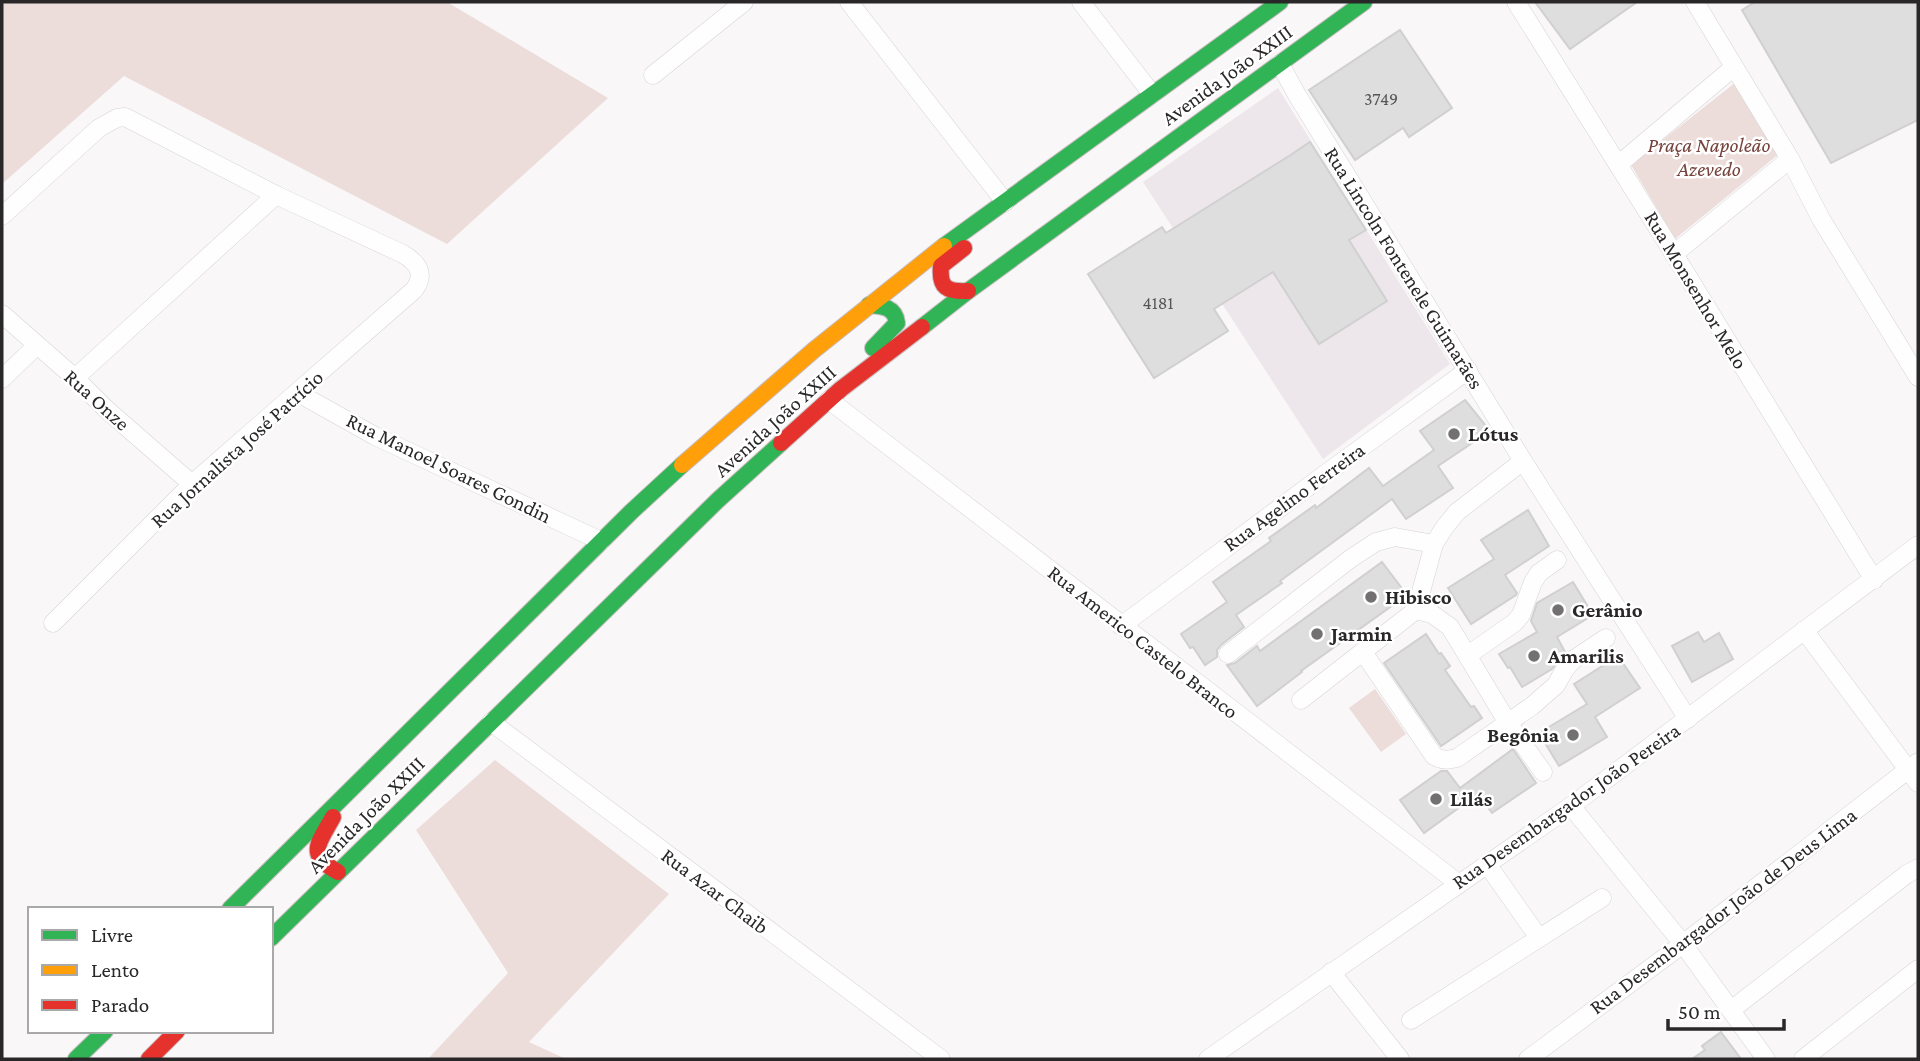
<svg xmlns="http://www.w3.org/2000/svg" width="1920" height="1061" font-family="'Crimson Pro',serif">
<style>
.built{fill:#ede6ea}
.green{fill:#ecdddb}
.building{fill:#dfdedf;stroke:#d1d0d1;stroke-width:2}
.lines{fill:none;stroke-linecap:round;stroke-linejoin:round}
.street-casing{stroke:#d6d4d5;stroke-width:19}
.fast-casing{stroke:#c7bcbe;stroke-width:18}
.slow-casing{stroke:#c7bcbe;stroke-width:18}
.jam-casing{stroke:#c7bcbe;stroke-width:18}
.street{stroke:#fefefe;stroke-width:18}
.fast{stroke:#30b455;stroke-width:16}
.slow{stroke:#ff9f0a;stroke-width:16}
.jam{stroke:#e5322d;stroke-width:16}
.poi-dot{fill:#727071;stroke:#fff;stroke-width:2.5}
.labels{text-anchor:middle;stroke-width:5;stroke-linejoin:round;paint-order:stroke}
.number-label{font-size:18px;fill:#565556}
.street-label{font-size:21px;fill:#292728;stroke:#fff}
.park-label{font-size:21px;font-style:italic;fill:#75413b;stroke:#fff}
.poi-label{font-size:21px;font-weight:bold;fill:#292728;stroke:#fff;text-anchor:start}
</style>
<rect width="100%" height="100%" fill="#f9f7f8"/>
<!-- built -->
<polygon class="built" points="1278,88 1450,364 1323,459 1143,182"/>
<!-- green -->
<g class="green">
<polygon points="2,2 447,2 608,98 447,244 124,76 2,184"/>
<polygon points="1736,82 1780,153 1675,239 1631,165"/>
<polygon points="1375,689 1406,734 1381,752 1349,708"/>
<polygon points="495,760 669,894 529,1042 566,1059 428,1059 508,973 416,830"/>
</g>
<!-- building -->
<g class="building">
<polygon points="1535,2 1637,2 1570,49"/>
<polygon points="1755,2 1918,2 1918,120 1831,163 1742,10"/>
<polygon points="1400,30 1452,108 1409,137 1403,128 1355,160 1309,90"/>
<polygon points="1310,142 1366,230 1349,240 1387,301 1319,344 1273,272 1214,309 1228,331 1154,378 1088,274 1162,227 1166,233 1289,156"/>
<polygon points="1465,400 1490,431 1438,466 1453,488 1406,519 1392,499 1280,581 1282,583 1236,615 1244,627 1221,645 1217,650 1217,657 1205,665 1193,647 1190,648 1181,634 1227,602 1213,582 1271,541 1269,538 1315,505 1316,508 1369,468 1383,486 1434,450 1420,431"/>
<polygon points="1528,510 1549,546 1505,575 1517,593 1516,595 1471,624 1448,588 1494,559 1481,540"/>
<polygon points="1382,562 1407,595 1301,671 1302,672 1257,706 1227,665 1235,663 1257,646 1260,651"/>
<polygon points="1573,582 1593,615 1557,637 1565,652 1552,669 1522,687 1510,667 1508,668 1499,654 1537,632 1531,621 1537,603"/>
<polygon points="1698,632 1704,642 1719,633 1733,659 1692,682 1672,646"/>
<polygon points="1426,634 1439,654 1441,653 1450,666 1445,670 1471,707 1474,706 1482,718 1441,746 1384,663"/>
<polygon points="1618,656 1640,688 1595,717 1607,737 1559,766 1539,733 1587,704 1574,684"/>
<polygon points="1513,749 1536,783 1492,813 1478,794 1424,833 1400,800 1441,771 1447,771 1460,788"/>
<polygon points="1721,1032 1741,1059 1692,1059 1705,1050 1702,1046"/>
</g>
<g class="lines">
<!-- street casing -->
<g class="street-casing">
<g id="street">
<polyline points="849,2 1005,202"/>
<polyline points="1081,2 1152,94"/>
<polyline points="1516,2 1674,254 1874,580"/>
<polyline points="1695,2 1790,159 1821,219 1918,377"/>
<polyline points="1280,64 1297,95 1523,461 1688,719"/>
<polyline points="653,75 744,2"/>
<polyline points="1618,165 1734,67"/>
<path d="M2,216L99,128L117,118L125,117L276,195L403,254C418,263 426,274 414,290L192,484L53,623"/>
<polyline points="1674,254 1790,159"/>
<polyline points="2,314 75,378 106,409 192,484"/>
<polyline points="75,378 276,195"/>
<polyline points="2,379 36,346"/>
<polyline points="298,393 375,436 601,541"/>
<polyline points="829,400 1458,883"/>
<polyline points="1416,610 1432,614 1450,627 1508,723 1543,772"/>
<polyline points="1121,626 1328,472 1468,370"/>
<polyline points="1804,630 1918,783"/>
<path d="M1363,652L1434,756C1443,761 1448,760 1457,758L1532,706L1556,685L1565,669L1573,660L1606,638"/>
<polyline points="1228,654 1350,559 1376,542 1395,537 1434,544"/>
<polyline points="1468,655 1514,623 1521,615 1533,582 1539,573 1557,560"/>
<polyline points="1301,700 1416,610 1434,544 1444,528 1457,512 1523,461"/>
<polyline points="491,722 941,1059"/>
<polyline points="1571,806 1683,944 1766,1059"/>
<polyline points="1487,864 1539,938"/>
<polyline points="1331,972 1400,1059"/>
<polyline points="1731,1010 1907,874 1918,868"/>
<polyline points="1411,1020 1602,898"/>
<polyline points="1208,1059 1571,806 1918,545"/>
<polyline points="1528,1059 1683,944 1918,762"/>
<polyline points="1803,1059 1918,969"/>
</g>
</g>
<!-- fast casing -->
<g class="fast-casing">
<g id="fast">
<polyline points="944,246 1280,2"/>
<path d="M869,305C883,306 895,307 897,323L873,348"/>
<polyline points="922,327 968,291 1364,2"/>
<polyline points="230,909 631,512 682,465"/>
<polyline points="271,938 718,500 781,443"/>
<polyline points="76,1059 105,1031"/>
</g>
</g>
<!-- slow casing -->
<g class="slow-casing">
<polyline id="slow" points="682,465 814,350 944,246"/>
</g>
<!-- jam casing -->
<g class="jam-casing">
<g id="jam">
<path d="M964,248L941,266C939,288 947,292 968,291"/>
<polyline points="781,443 841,389 922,327"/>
<path d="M333,817C319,843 305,854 338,872"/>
<polyline points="149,1059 177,1031"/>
</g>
</g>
<!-- street -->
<use href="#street" class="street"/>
<!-- fast -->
<use href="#fast" class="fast"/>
<!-- slow -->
<use href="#slow" class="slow"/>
<!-- jam -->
<use href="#jam" class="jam"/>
</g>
<!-- markers -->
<g class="poi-dot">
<circle cx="1454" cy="434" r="7"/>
<circle cx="1371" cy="597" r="7"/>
<circle cx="1558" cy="610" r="7"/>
<circle cx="1317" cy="634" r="7"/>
<circle cx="1534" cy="656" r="7"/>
<circle cx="1573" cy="735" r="7"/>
<circle cx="1436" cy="799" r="7"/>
</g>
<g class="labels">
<!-- number labels -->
<g class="number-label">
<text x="1381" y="105">3749</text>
<text x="1158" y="309">4181</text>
</g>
<!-- street labels -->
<g class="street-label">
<text transform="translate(1227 75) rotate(-36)" y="7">Avenida João XXIII</text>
<text transform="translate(1404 268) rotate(58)" y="7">Rua Lincoln Fontenele Guimarães</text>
<text transform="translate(1696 290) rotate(59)" y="7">Rua Monsenhor Melo</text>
<text transform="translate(97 400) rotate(42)" y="7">Rua Onze</text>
<text transform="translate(775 421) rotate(-42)" y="7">Avenida João XXIII</text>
<text transform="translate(237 449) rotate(-42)" y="7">Rua Jornalista José Patrício</text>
<text transform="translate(449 468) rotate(26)" y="7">Rua Manoel Soares Gondin</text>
<text transform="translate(1294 497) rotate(-36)" y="7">Rua Agelino Ferreira</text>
<text transform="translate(1143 642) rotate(38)" y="7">Rua Americo Castelo Branco</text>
<text transform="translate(1566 806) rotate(-35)" y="7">Rua Desembargador João Pereira</text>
<text transform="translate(366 815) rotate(-45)" y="7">Avenida João XXIII</text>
<text transform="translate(715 891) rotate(37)" y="7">Rua Azar Chaib</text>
<text transform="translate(1723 911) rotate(-37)" y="7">Rua Desembargador João de Deus Lima</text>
</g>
<!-- park labels -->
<g class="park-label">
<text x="1709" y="152">Praça Napoleão<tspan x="1709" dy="24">Azevedo</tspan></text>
</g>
<!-- poi labels -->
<g class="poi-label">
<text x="1468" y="441">Lótus</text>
<text x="1385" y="604">Hibisco</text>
<text x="1572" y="617">Gerânio</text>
<text x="1331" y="641">Jarmin</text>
<text x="1548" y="663">Amarilis</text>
<text x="1559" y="742" text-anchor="end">Begônia</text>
<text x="1450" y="806">Lilás</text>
</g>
</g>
<!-- border -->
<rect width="1920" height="1061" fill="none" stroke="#292728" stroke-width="7"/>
<!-- legend -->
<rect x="28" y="907" width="245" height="126" fill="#ffffff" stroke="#a9a9a9" stroke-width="2"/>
<rect x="42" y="930" width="35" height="10" fill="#30b455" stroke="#a9a9a9" stroke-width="2"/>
<text x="91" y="942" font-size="21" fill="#292728">Livre</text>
<rect x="42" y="965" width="35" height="10" fill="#ff9f0a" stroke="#a9a9a9" stroke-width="2"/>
<text x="91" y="977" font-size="21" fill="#292728">Lento</text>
<rect x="42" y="1000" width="35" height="10" fill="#e5322d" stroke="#a9a9a9" stroke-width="2"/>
<text x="91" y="1012" font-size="21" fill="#292728">Parado</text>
<!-- scale -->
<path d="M1668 1019v10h116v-10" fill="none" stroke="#292728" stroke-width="3.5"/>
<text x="1678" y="1019" font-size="21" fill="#292728" stroke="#ffffff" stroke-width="5" paint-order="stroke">50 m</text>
</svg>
